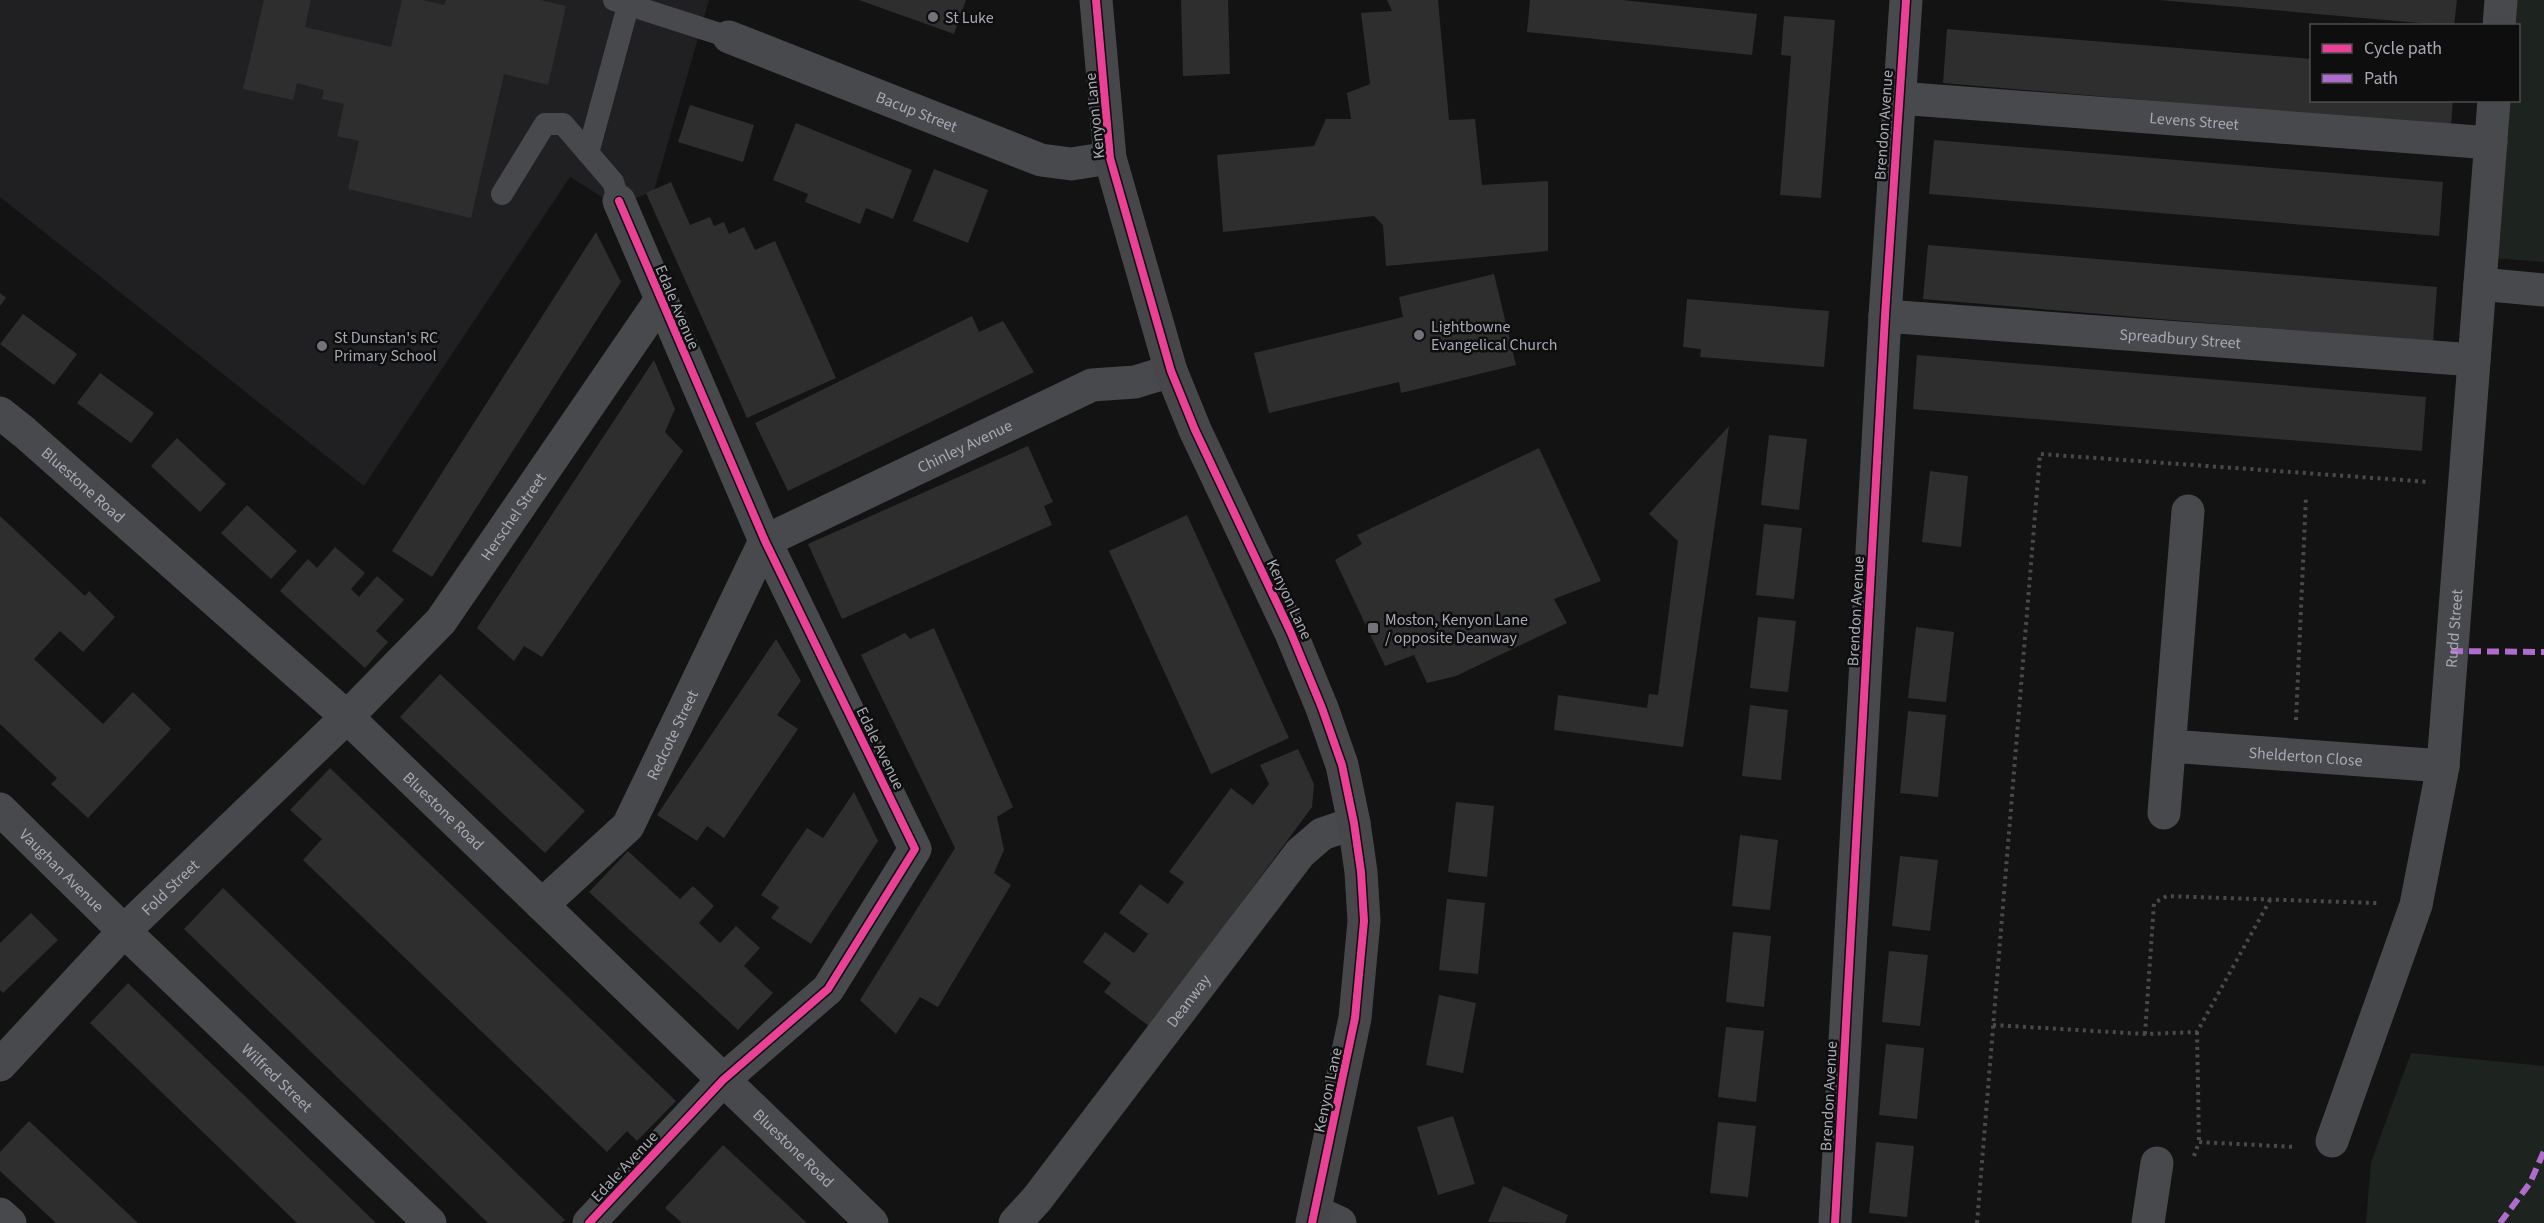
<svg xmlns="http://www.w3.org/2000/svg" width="2544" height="1223" font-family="'Source Sans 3',sans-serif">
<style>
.built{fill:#202022}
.green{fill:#1d231e}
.building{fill:#2e2e2f}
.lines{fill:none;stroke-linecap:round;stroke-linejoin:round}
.path{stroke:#494a4d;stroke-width:4;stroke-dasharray:3 4.5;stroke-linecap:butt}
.lane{stroke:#48494c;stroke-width:22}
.street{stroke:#48494c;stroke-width:33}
.secondary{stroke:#47474a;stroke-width:33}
.quiet{stroke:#b06ccc;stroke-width:6;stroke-dasharray:12 6;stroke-linecap:butt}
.cycleway-casing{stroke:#0e0e0f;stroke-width:11}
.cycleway{stroke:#ea4096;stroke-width:8}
.poi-dot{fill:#73747b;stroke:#0e0e0f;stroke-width:2}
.labels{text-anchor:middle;stroke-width:5;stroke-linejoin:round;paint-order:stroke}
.poi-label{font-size:16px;fill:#a6a9b3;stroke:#0e0e0f;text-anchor:start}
.street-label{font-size:16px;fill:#a6a9b3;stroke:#0e0e0f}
</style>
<rect width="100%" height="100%" fill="#131314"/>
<!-- built -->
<polygon class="built" points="0,0 709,0 654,191 616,206 570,177 364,486 0,197"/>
<!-- green -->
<g class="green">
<polygon points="2514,0 2544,0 2544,262 2491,258 2505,101 2518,100 2518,26 2512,25"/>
<polygon points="2411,1053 2544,1066 2544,1223 2366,1223 2371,1162"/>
</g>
<!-- building -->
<g class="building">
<polygon points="264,0 311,0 305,27 391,47 402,0 422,0 444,5 446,0 540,0 566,6 548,85 504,74 471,218 348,189 359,141 337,136 344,104 322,99 324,90 297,83 293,100 243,89"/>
<polygon points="859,0 966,0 954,34"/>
<polygon points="1181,0 1228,0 1230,74 1183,76"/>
<polygon points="1387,0 1438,0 1449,120 1475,119 1482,185 1548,181 1548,251 1386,266 1383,225 1374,216 1223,232 1217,155 1314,146 1326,119 1351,119 1347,93 1370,84 1361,13 1392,11"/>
<polygon points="1530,0 1622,0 1757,14 1752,55 1527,32"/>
<polygon points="2159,0 2457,0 2454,26"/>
<polygon points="1784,16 1835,20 1821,198 1780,195 1791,56 1781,55"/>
<polygon points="1947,29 2312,59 2312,100 2453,100 2451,126 1943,83"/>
<polygon points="690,105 754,125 743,162 678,142"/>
<polygon points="796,123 912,170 893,219 866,208 860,224 805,202 808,194 773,180"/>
<polygon points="1934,140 2443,182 2439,236 1929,194"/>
<polygon points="934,169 988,190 968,243 913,221"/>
<polygon points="671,182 690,225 710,217 714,226 724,222 729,234 744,227 755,250 775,241 836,378 747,418 646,193"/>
<polygon points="596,232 621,282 432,577 392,551"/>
<polygon points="1928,245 2437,287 2433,342 1923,299"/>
<polygon points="1494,274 1516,365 1401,393 1399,382 1269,413 1254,353 1403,317 1399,297"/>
<polygon points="0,293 6,298 0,306"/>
<polygon points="1687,299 1829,311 1824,367 1700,357 1701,349 1683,347"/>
<polygon points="23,314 77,354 54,385 0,344"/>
<polygon points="972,316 979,332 1003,321 1034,372 788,491 755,423"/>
<polygon points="1917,355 2426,397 2422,451 1913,409"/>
<polygon points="654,360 675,409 665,432 683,451 542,657 524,646 514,661 477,628"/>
<polygon points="100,373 154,413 131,443 77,403"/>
<polygon points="1729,426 1683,747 1554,730 1558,695 1647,708 1649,694 1658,695 1678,541 1649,514"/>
<polygon points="1769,435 1807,439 1799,510 1761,505"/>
<polygon points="177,438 226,484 200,512 151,466"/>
<polygon points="1028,446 1053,502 1044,506 1052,525 842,619 808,544"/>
<polygon points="1539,448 1601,581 1554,599 1567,623 1456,676 1427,683 1414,655 1385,666 1335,560 1362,544 1357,535"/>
<polygon points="1930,471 1968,476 1961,547 1922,542"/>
<polygon points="247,505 297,551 271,579 221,533"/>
<polygon points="1187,515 1289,738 1211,774 1109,551"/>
<polygon points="0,516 85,596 89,591 115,617 83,652 60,631 34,659 103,724 133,692 171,729 88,818 51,784 57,778 0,724"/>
<polygon points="1764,524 1802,528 1794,599 1756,595"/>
<polygon points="335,547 365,573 351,589 359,597 377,576 404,600 376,631 388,642 365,668 280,591 308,559 317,568"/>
<polygon points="1758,617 1796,621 1788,692 1750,688"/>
<polygon points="1916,627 1954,632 1946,702 1908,698"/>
<polygon points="934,628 1013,807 997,817 1004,850 994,873 1011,885 938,1007 920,997 896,1034 860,1000 955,848 861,655 905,633 910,639"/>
<polygon points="776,639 801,681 777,715 798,729 724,838 707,826 697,841 657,815"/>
<polygon points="440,674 585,811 545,853 400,717"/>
<polygon points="1750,705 1788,710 1781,780 1742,776"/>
<polygon points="1908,711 1946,715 1938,797 1900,793"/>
<polygon points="1298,749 1314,784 1312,807 1150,1027 1104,992 1111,983 1083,962 1105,932 1134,953 1148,934 1119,913 1140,884 1168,904 1184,882 1169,872 1231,788 1253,805 1269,784 1260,765"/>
<polygon points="330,768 676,1101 637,1141 627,1131 607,1152 303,860 322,839 290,810"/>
<polygon points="854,792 878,841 811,944 771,918 779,907 761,895 807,828 823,838"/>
<polygon points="1456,802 1494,806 1487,877 1448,872"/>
<polygon points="1740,835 1778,840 1770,910 1732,906"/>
<polygon points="628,851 680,899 693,886 714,906 699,923 720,943 736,926 760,948 744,966 773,993 738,1030 589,892"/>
<polygon points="1900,856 1938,860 1930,931 1892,926"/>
<polygon points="223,888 565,1220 561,1223 488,1223 184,929"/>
<polygon points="1447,899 1485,903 1478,974 1439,970"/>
<polygon points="31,913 58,940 3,993 0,990 0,943"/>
<polygon points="1733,932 1771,936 1764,1007 1726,1002"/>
<polygon points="1889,951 1928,955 1920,1026 1882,1022"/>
<polygon points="128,983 376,1223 297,1223 90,1023"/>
<polygon points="1439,995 1476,1003 1463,1073 1426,1065"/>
<polygon points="1726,1027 1764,1031 1756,1102 1718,1097"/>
<polygon points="1886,1044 1924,1048 1917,1119 1879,1115"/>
<polygon points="1453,1116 1475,1184 1438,1195 1417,1127"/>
<polygon points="29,1121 138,1223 56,1223 0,1171 0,1152"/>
<polygon points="1718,1122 1756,1126 1748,1197 1710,1193"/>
<polygon points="1876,1142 1914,1146 1907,1217 1869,1213"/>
<polygon points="723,1145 807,1223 682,1223 665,1208"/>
<polygon points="1503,1186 1568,1215 1565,1223 1488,1222"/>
</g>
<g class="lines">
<!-- path -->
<g class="path">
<polyline points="2296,720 2306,496"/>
<polyline points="1993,1025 2145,1034 2197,1032 2270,900"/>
<polyline points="2197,1032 2199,1142"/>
<polyline points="2145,1034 2154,903 2167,896 2377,903"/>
<polyline points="2194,1156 2199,1142 2296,1147"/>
<polyline points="1977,1223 2040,454 2430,482"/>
</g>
<!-- lane -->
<g class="lane">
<polyline points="614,0 729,37"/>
<polyline points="588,153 628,6"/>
<polyline points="502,194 545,124 563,124 613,182 619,201"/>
</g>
<!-- street -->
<g class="street">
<polyline points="2499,26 2501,0"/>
<path id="s1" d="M729,37L1041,160L1071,164L1110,158"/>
<path id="s2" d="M1898,98L2491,143"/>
<polyline points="2480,284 2544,290"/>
<path id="s3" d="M1885,316L2474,360"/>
<path id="s4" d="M0,413L24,432L347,717L872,1223"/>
<path id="s5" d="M2170,746L2443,766"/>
<path id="s6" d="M0,809L124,931L430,1223"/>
<polyline points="2164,813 2188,511"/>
<path id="s7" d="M542,905L628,826L765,541L1092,385L1135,382L1171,371"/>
<path id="s8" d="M0,1065L124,931L347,717L441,621L660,301"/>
<path id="s9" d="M2332,1141L2416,905L2443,766L2494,100"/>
<polyline points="1316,1212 1340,1223"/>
<polyline points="0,1214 10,1223"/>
<polyline points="589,1223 723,1080 828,989 915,849 765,541 619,201"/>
<path id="s10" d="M1015,1223L1037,1199L1300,853L1322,834L1354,823"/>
<polyline points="1835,1223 1885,316 1906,0"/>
<polyline points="2148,1223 2157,1163"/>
</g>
<!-- secondary -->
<polyline class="secondary" points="1096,0 1110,158 1171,371 1195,430 1291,633 1322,708 1342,765 1354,823 1361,872 1364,921 1355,1018 1312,1223"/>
<!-- quiet -->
<g class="quiet">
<polyline points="2451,651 2544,652"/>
<polyline points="2500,1223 2530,1183 2544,1151"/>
</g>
<!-- cycleway casing -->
<g class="cycleway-casing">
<g id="cycleway">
<polyline points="1096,0 1110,158 1171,371 1195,430 1291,633 1322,708 1342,765 1354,823 1361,872 1364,921 1355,1018 1312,1223"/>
<polyline points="589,1223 723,1080 828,989 915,849 765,541 619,201"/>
<polyline points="1835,1223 1885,316 1906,0"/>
</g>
</g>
<!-- cycleway -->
<use href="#cycleway" class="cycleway"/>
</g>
<!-- markers -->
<g class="poi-dot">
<circle cx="933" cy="17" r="6"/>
<circle cx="1419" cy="335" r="6"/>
<circle cx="322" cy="346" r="6"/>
<rect x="1367" y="622" width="12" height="12" rx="3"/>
</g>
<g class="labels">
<!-- poi labels -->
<g class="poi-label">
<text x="945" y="23">St Luke</text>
<text x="1431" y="332">Lightbowne<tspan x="1431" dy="18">Evangelical Church</tspan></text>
<text x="334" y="343">St Dunstan's RC<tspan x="334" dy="18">Primary School</tspan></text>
<text x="1385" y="625">Moston, Kenyon Lane<tspan x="1385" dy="18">/ opposite Deanway</tspan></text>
</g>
<!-- street labels -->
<g class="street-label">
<text dy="6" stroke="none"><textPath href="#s1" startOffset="202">Bacup Street</textPath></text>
<text transform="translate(1094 116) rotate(-96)" y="6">Kenyon Lane</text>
<text dy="6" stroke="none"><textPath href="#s2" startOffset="297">Levens Street</textPath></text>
<text transform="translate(1883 125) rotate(-86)" y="6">Brendon Avenue</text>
<text transform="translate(678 307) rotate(67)" y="6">Edale Avenue</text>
<text dy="6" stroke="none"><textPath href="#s3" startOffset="296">Spreadbury Street</textPath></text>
<text dy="6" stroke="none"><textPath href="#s7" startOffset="654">Chinley Avenue</textPath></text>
<text dy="6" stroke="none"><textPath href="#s4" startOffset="110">Bluestone Road</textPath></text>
<text dy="6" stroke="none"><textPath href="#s8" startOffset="753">Herschel Street</textPath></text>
<text transform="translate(1290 599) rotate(65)" y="6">Kenyon Lane</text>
<text transform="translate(1855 611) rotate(-87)" y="6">Brendon Avenue</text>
<text dy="6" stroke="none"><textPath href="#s9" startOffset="530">Rudd Street</textPath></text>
<text dy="6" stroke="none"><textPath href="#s7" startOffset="218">Redcote Street</textPath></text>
<text transform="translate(881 748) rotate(64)" y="6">Edale Avenue</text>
<text dy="6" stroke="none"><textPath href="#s5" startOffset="136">Shelderton Close</textPath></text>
<text dy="6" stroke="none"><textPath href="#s4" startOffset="596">Bluestone Road</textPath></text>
<text dy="6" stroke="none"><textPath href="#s6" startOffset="87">Vaughan Avenue</textPath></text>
<text dy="6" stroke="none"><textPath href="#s8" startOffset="246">Fold Street</textPath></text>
<text dy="6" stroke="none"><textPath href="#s10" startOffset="282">Deanway</textPath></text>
<text dy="6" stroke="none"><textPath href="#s6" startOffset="386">Wilfred Street</textPath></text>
<text transform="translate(1327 1090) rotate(-78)" y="6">Kenyon Lane</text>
<text transform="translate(1828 1096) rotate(-87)" y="6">Brendon Avenue</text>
<text dy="6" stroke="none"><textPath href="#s4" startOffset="1082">Bluestone Road</textPath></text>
<text transform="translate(624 1166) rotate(-47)" y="6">Edale Avenue</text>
</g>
</g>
<!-- legend -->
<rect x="2310" y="24" width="210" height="78" fill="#0e0e0f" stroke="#4b4c51" stroke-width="1.5"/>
<rect x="2322" y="44" width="30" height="9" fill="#ea4096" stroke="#4b4c51" stroke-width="1.5"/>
<text x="2364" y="54" font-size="18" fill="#a6a9b3">Cycle path</text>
<rect x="2322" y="74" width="30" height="9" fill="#b06ccc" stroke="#4b4c51" stroke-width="1.5"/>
<text x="2364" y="84" font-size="18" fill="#a6a9b3">Path</text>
</svg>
